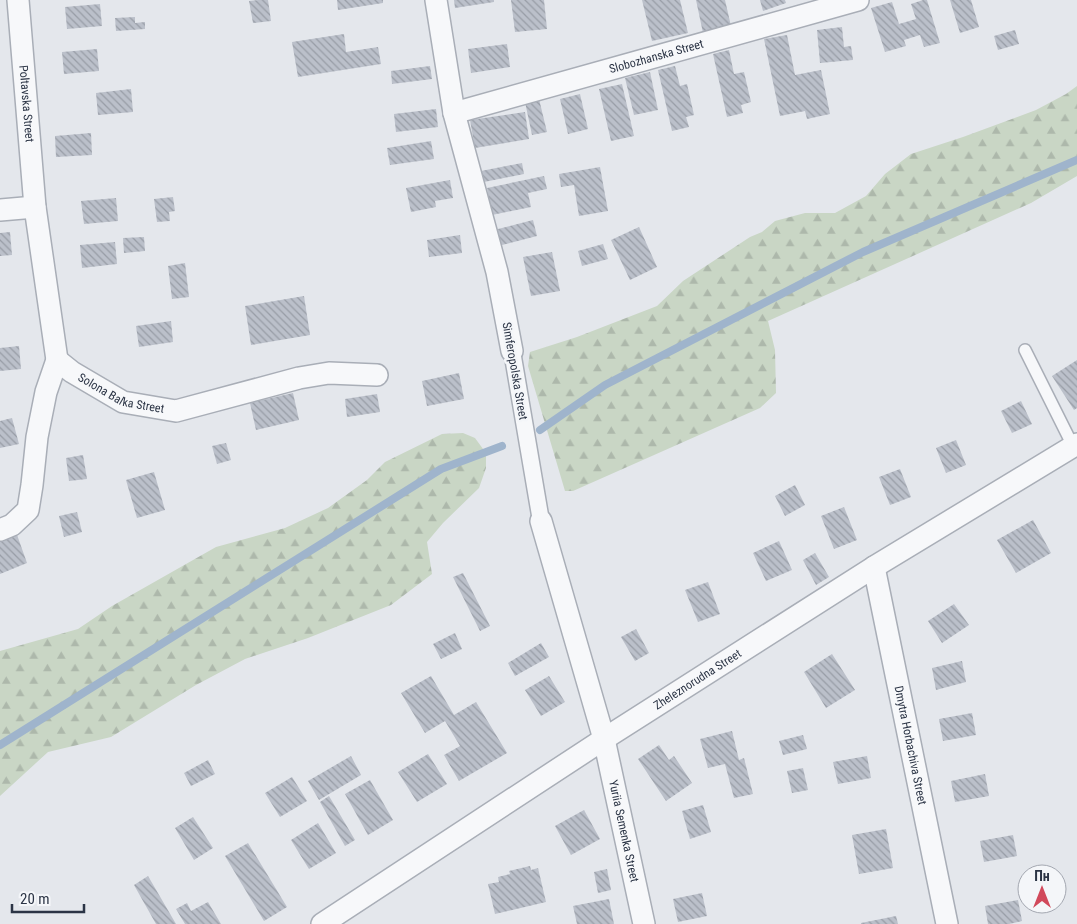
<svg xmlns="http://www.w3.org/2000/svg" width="1077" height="924" font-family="'Roboto Condensed',sans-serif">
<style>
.forest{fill:url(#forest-firs)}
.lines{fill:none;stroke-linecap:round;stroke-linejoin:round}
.stream{stroke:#9fb4cc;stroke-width:8}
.building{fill:url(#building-back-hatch)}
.service-casing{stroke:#a9aeb7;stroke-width:14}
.pedestrian-casing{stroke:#a9aeb7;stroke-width:19}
.minor-casing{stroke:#a9aeb7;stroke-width:24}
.service{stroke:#f7f8fa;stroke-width:11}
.pedestrian{stroke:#f7f8fa;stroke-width:16}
.minor{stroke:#f7f8fa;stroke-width:21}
.labels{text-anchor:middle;stroke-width:5;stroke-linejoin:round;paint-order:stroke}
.street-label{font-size:12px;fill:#2b3445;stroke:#f4f6f9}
</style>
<defs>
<pattern id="forest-firs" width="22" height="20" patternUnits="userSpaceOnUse" patternTransform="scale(1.25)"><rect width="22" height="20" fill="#c9d6c5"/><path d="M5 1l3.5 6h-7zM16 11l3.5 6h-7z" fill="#adb8ab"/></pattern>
<pattern id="building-back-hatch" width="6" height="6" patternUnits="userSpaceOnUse" patternTransform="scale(1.25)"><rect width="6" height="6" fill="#bbc0ca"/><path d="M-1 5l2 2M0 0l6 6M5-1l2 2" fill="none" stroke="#989da6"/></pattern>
</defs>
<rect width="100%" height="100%" fill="#e4e7ec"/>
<!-- forest -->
<g class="forest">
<polygon points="1077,86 1077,176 1031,203 768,321 775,350 776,393 760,408 573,491 565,491 528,366 530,352 577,337 657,306 683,281 750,237 762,232 775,221 805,213 835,213 866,196 885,174 911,154 963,137 1036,110 1066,94"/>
<polygon points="463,433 475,438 486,453 486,468 479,488 443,523 427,542 432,574 391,605 308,638 245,659 196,685 111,737 48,752 0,796 0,651 78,629 112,606 216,547 285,528 328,508 367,480 385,462 442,434"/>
</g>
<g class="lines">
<!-- stream -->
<g class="stream">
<polyline points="540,430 605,385 863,252 1077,160"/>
<polyline points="0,745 441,469 502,446"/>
</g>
</g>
<!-- building -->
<g class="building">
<polygon points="258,0 268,0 271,21 253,23 249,1"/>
<polygon points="337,0 383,0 383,3 338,10"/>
<polygon points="454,0 494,0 494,2 455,8"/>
<polygon points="511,0 544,0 547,29 515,32"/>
<polygon points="642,0 680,0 688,33 652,41"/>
<polygon points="696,0 725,0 731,26 703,33"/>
<polygon points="760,0 785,0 786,3 763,11"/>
<polygon points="923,0 927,0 940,43 924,47 920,35 904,40 906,46 885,52 871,8 892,2 899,24 916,19 911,4"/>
<polygon points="950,0 971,0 979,27 960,33"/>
<polygon points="100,4 102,26 67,29 65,7"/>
<polygon points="135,17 135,23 145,22 145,29 116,31 115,18"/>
<polygon points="842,27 844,47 851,46 853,60 820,63 817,30"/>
<polygon points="1015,30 1019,44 998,50 994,36"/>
<polygon points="344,34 346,52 378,47 381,64 298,77 292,42"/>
<polygon points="787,35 795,75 821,70 830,114 807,119 805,111 780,116 764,39"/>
<polygon points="507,44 510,67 471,73 468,49"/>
<polygon points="97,49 99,71 64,74 62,52"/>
<polygon points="729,50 734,74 744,72 751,102 741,105 743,113 727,117 713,54"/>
<polygon points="430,66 432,79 392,84 391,71"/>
<polygon points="675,66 680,86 687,84 694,115 686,117 689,127 672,131 658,70"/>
<polygon points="650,72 658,110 634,115 625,78"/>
<polygon points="622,84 634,136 611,141 599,89"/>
<polygon points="131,89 133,112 98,115 96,93"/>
<polygon points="580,94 588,129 568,134 560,99"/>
<polygon points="539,99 547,132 532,135 525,102"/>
<polygon points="436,109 438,127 396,132 394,114"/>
<polygon points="525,112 529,139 475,148 470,120"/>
<polygon points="91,133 92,155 56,157 55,136"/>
<polygon points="431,141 434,159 390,165 387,148"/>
<polygon points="522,163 524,174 484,182 481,171"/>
<polygon points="600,167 608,211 579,216 574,185 561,187 559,174"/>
<polygon points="544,176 547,189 528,193 531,207 492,215 487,188"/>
<polygon points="450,180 453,198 435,201 436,207 411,212 406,188"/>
<polygon points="173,197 175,211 169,212 170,221 157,222 154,199"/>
<polygon points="116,198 118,221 84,224 81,201"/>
<polygon points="533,220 537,236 498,246 494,230"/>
<polygon points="639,227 657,267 630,280 611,240"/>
<polygon points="10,232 12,255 0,256 0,233"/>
<polygon points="460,235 462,253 429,257 427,240"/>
<polygon points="144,237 145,251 124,253 123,238"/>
<polygon points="115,242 117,264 82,268 80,245"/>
<polygon points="603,244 608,259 582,266 578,251"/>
<polygon points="552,252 560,291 531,296 523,257"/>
<polygon points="185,263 189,297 172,299 168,266"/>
<polygon points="304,296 310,335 251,345 245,306"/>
<polygon points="171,321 173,342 139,347 136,326"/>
<polygon points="19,346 21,369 0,371 0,348"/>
<polygon points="1077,360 1077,408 1074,410 1052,376"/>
<polygon points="459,373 464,399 427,406 422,381"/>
<polygon points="293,393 299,420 256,430 250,403"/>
<polygon points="377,394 380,412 347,417 345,399"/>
<polygon points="1021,401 1032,424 1012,433 1001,411"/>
<polygon points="12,418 19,444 0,448 0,421"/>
<polygon points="956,440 966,465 946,473 936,448"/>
<polygon points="226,443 231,460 217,464 212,446"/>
<polygon points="83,455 87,479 69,481 66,458"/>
<polygon points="900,469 911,497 890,505 879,477"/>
<polygon points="154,472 165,510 137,518 126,480"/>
<polygon points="795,485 805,505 785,516 775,496"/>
<polygon points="844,507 857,540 834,549 821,516"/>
<polygon points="77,512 82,532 64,537 59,516"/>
<polygon points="1033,520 1051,553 1016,573 997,540"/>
<polygon points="16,532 27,563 0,574 0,538"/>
<polygon points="779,541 792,570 766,581 753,553"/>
<polygon points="815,553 829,577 816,585 803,560"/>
<polygon points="463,573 490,626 480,631 453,577"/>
<polygon points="708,582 720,614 698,622 685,590"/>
<polygon points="954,604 969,625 942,643 928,621"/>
<polygon points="636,629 649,653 635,661 621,637"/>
<polygon points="455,633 462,649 441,659 433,644"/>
<polygon points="541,643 549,657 515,676 508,663"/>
<polygon points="832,654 855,690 826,708 804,672"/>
<polygon points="962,661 966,682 936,690 932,668"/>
<polygon points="431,676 454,715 476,702 507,753 459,781 444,755 460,746 445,721 425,733 401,693"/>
<polygon points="549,676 565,702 541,716 525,690"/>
<polygon points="972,713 976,735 943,741 939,719"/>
<polygon points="732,731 739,760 744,758 753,794 734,798 725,764 708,768 700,739"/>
<polygon points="803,735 807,749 783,755 779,741"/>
<polygon points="659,745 669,760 674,756 692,783 666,801 638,759"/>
<polygon points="428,754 447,784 417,802 398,772"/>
<polygon points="351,756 361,775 319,800 308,781"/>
<polygon points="867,756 871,778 838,784 833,762"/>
<polygon points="208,760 215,774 191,786 184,773"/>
<polygon points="803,768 808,790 792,793 787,771"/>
<polygon points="985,774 989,796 955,802 951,781"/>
<polygon points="292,777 307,801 280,817 265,793"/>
<polygon points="370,780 393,820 368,835 345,794"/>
<polygon points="329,796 355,840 345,846 320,802"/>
<polygon points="703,805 711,832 690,839 682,811"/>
<polygon points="584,810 600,839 571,855 555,826"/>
<polygon points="193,817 213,848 194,860 175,828"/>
<polygon points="318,823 336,853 309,869 291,840"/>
<polygon points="886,829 893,868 859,874 852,835"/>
<polygon points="1013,835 1017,856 984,862 980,841"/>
<polygon points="248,843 287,907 264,921 225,856"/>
<polygon points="530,866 531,870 538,868 546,902 495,914 488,884 499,882 498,877 510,874 509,871"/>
<polygon points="607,869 611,890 598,893 594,872"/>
<polygon points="148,876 176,924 156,924 134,885"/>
<polygon points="702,893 707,916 678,922 673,899"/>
<polygon points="609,899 614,924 577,924 573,906"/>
<polygon points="1018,900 1022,921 1009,924 988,924 985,906"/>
<polygon points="208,902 221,924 185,924 176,909 187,903 191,911"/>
<polygon points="896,916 898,924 861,924 861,923"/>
</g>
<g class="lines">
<!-- service casing -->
<g class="service-casing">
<polyline id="service" points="1025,350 1073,446"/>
</g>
<!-- pedestrian casing -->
<g class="pedestrian-casing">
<polyline id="pedestrian" points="512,351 541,521"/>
</g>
<!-- minor casing -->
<g class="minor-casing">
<g id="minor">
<path id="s1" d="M18,0L35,207L57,360"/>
<polyline points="436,0 454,113 497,272 512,351"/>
<path id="s2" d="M454,113L858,0"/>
<polyline points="0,210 35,207"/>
<path id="s3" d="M541,521L604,739L644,924"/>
<path id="s4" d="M0,530L12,525L28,510L32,485L37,437L46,392L57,360L72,372L123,402L176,411L299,378L329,373L377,375"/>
<path id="s5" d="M874,567L947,924"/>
<path id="s6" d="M322,924L604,739L874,567L1077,444"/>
</g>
</g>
<!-- service -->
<use href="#service" class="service"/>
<!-- pedestrian -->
<use href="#pedestrian" class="pedestrian"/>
<!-- minor -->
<use href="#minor" class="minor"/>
</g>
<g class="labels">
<!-- street labels -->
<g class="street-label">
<text dy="4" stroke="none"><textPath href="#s2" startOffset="210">Slobozhanska Street</textPath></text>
<text dy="4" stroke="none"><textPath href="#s1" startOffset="104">Poltavska Street</textPath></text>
<text transform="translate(515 371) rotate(80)" y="4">Simferopolska Street</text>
<text dy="4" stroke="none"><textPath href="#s4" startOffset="262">Solona Balka Street</textPath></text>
<text dy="4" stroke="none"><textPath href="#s6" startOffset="448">Zheleznorudna Street</textPath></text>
<text dy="4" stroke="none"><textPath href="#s5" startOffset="182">Dmytra Horbachiva Street</textPath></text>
<text dy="4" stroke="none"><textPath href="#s3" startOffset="321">Yuriia Semenka Street</textPath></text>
</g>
</g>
<!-- north arrow -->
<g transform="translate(1042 889)"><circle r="24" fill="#f4f6f9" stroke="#a4a8b1"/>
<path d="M0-4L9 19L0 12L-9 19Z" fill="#d1495b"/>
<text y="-8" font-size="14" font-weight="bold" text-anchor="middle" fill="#2b3445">Пн</text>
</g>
<!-- scale -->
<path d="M12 904v8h72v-8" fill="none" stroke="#2b3445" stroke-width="2.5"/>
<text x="20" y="904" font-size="15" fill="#2b3445" stroke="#f4f6f9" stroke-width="4" paint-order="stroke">20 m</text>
</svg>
